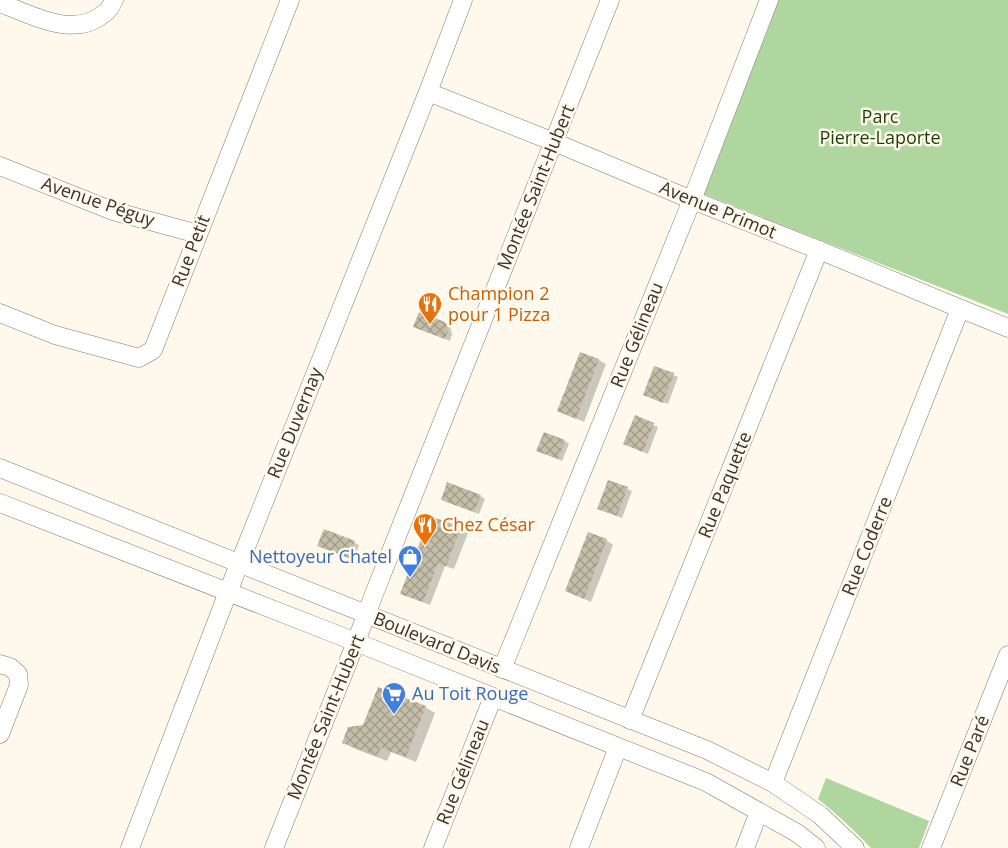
<svg xmlns="http://www.w3.org/2000/svg" width="1008" height="848" font-family="'Open Sans',sans-serif">
<style>
.green{fill:#b0d6a0}
.shadow{fill:#0003}
.building{fill:url(#building-cross-hatch)}
.lines{fill:none;stroke-linecap:round;stroke-linejoin:round}
.minor-casing{stroke:#837c69;stroke-width:19}
.minor{stroke:#fff;stroke-width:18}
.labels{text-anchor:middle;stroke-width:5;stroke-linejoin:round;paint-order:stroke}
.park-label{font-size:18px;fill:#1a3f04;stroke:#fef9ec}
.street-label{font-size:18px;fill:#37342b;stroke:#fef9ec}
.food-label{font-size:18px;fill:#c56008;stroke:#fef9ec;text-anchor:start}
.shop-label{font-size:18px;fill:#366cbe;stroke:#fef9ec;text-anchor:end}
</style>
<defs>
<pattern id="building-cross-hatch" width="8" height="8" patternUnits="userSpaceOnUse" patternTransform="scale(1.25)"><rect width="8" height="8" fill="#c4bda8"/><path d="M0 0l8 8M0 8l8-8" fill="none" stroke="#a09a89"/></pattern>
</defs>
<rect width="100%" height="100%" fill="#fef9ec"/>
<!-- green -->
<g class="green">
<polygon points="779,0 1008,0 1008,314 701,193"/>
<path d="M826,778L929,821L919,848H871C854,830 837,814 818,799Z"/>
</g>
<!-- shadow -->
<g class="shadow">
<polygon points="445,323 450,326 452,334 450,341 419,329"/>
<polygon points="581,354 599,360 606,364 584,422 559,411"/>
<polygon points="655,367 678,377 668,404 649,397"/>
<polygon points="635,417 658,427 648,454 629,446"/>
<polygon points="565,441 569,444 562,461 543,453"/>
<polygon points="609,481 632,491 622,518 599,509"/>
<polygon points="480,496 485,499 479,514 447,502"/>
<polygon points="430,517 461,528 468,533 454,569 445,566 430,605 409,597 402,593"/>
<polygon points="325,530 359,545 354,560 323,548"/>
<polygon points="606,540 613,545 591,602 566,591"/>
<polygon points="425,707 435,713 416,762 391,752 387,761 353,748 343,742 364,726"/>
</g>
<!-- building -->
<g class="building">
<polygon points="419,312 445,322 448,331 445,339 413,327"/>
<polygon points="580,352 599,359 576,419 557,411"/>
<polygon points="654,366 674,373 663,403 643,395"/>
<polygon points="635,415 654,423 643,452 623,444"/>
<polygon points="544,432 565,440 558,459 536,451"/>
<polygon points="608,480 628,487 617,516 597,509"/>
<polygon points="447,482 481,495 474,512 441,500"/>
<polygon points="430,516 461,527 446,566 438,563 423,602 400,594"/>
<polygon points="324,529 355,541 349,558 317,546"/>
<polygon points="588,532 607,539 584,599 565,591"/>
<polygon points="378,687 426,706 406,757 381,748 377,756 342,743 348,727 363,725"/>
</g>
<g class="lines">
<!-- minor casing -->
<g class="minor-casing">
<g id="minor">
<path d="M0,3C29,14 70,37 99,17C107,12 110,9 114,0"/>
<polyline points="428,92 554,142 692,200 819,250 954,306 1008,328"/>
<polyline points="0,166 113,211 198,234"/>
<polyline points="0,313 55,335 139,358 153,350 290,0"/>
<polyline points="0,468 707,750 773,783 820,815 855,848"/>
<polyline points="0,503 333,633 706,782 797,833 816,848"/>
<polyline points="0,664 10,667 18,674 19,685 0,734"/>
<polyline points="502,669 692,200 769,0"/>
<polyline points="630,720 819,250"/>
<polyline points="773,783 960,309"/>
<polyline points="130,848 228,592 428,92 463,0"/>
<polyline points="274,848 356,642 374,594 610,0"/>
<polyline points="433,848 493,697"/>
<polyline points="579,848 618,747"/>
<polyline points="745,848 759,812"/>
<polyline points="931,848 1008,655"/>
</g>
</g>
<!-- minor -->
<use href="#minor" class="minor"/>
</g>
<!-- icons -->
<defs>
<g id="restaurant-pin" transform="scale(1.25)"><path d="M0 17L-7.5 6A9.5 9.5 0 1 1 7.5 6Z" fill="#e8710a" stroke="#fef9ec"/><path d="M-5-6h1v4h1v-4h1v4h1v-4h1v5L-1.5 .5V6h-2V.5L-5-1ZM5-6V6H3V1.5H1.5Q1.5-4 5-6Z" fill="#fff"/></g>
<g id="shop-pin" transform="scale(1.25)"><path d="M0 17L-7.5 6A9.5 9.5 0 1 1 7.5 6Z" fill="#3f7fe0" stroke="#fef9ec"/><path d="M-5-2.5h2.3a2.7 3.5 0 0 1 5.4 0H5L5.5 6h-11ZM-1.5-2.5h3a1.5 2.3 0 0 0-3 0Z" fill="#fff"/></g>
<g id="supermarket-pin" transform="scale(1.25)"><path d="M0 17L-7.5 6A9.5 9.5 0 1 1 7.5 6Z" fill="#3f7fe0" stroke="#fef9ec"/><path d="M-6-5.5h2.5l.6 2H6L4.5 2H-2.5L-4.4-4H-6ZM-1.5 3.2a1.3 1.3 0 1 0 .1 0ZM3 3.2a1.3 1.3 0 1 0 .1 0Z" fill="#fff"/></g>
</defs>
<g fill-rule="evenodd">
<use href="#restaurant-pin" x="430" y="304"/>
<use href="#restaurant-pin" x="425" y="525"/>
<use href="#shop-pin" x="410" y="557"/>
<use href="#supermarket-pin" x="394" y="694"/>
</g>
<g class="labels">
<!-- park labels -->
<g class="park-label">
<text x="880" y="123">Parc<tspan x="880" dy="21">Pierre-Laporte</tspan></text>
</g>
<!-- street labels -->
<g class="street-label">
<text transform="translate(536 187) rotate(-68)" y="6">Montée Saint-Hubert</text>
<text transform="translate(98 202) rotate(19)" y="6">Avenue Péguy</text>
<text transform="translate(718 210) rotate(22)" y="6">Avenue Primot</text>
<text transform="translate(191 251) rotate(-69)" y="6">Rue Petit</text>
<text transform="translate(637 335) rotate(-68)" y="6">Rue Gélineau</text>
<text transform="translate(295 423) rotate(-68)" y="6">Rue Duvernay</text>
<text transform="translate(725 485) rotate(-68)" y="6">Rue Paquette</text>
<text transform="translate(867 546) rotate(-68)" y="6">Rue Coderre</text>
<text transform="translate(437 643) rotate(22)" y="6">Boulevard Davis</text>
<text transform="translate(326 717) rotate(-68)" y="6">Montée Saint-Hubert</text>
<text transform="translate(970 751) rotate(-68)" y="6">Rue Paré</text>
<text transform="translate(463 772) rotate(-68)" y="6">Rue Gélineau</text>
</g>
<!-- food labels -->
<g class="food-label">
<text x="448" y="300">Champion 2<tspan x="448" dy="21">pour 1 Pizza</tspan></text>
<text x="442" y="531">Chez César</text>
</g>
<!-- shop labels -->
<g class="shop-label">
<text x="392" y="563">Nettoyeur Chatel</text>
<text x="412" y="700" text-anchor="start">Au Toit Rouge</text>
</g>
</g>
</svg>
